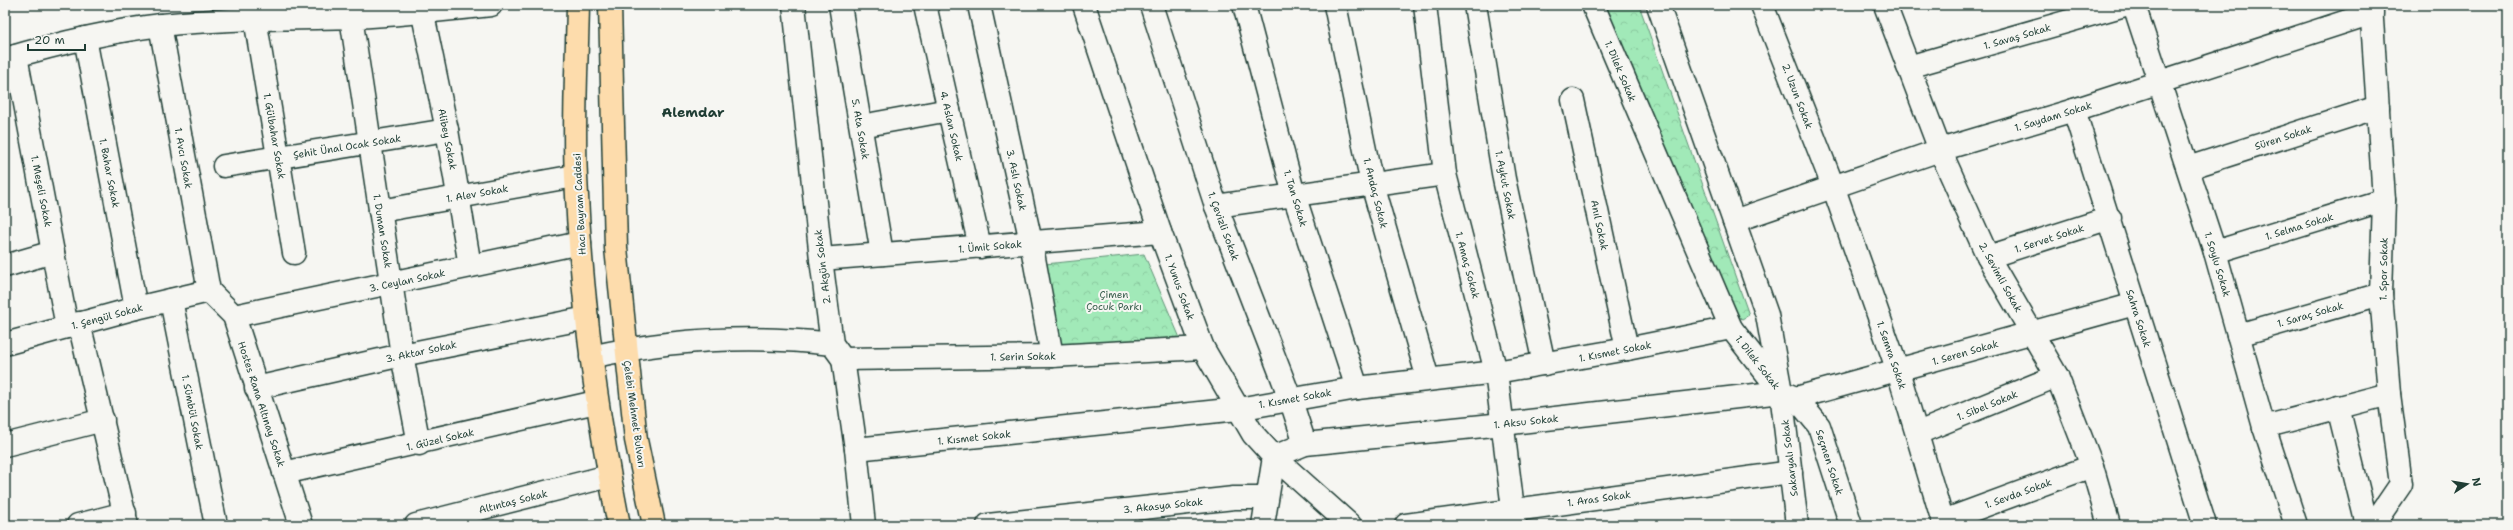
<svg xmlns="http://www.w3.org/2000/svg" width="2513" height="530" font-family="'Shantell Sans',sans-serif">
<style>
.park{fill:url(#park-crowns);stroke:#609376}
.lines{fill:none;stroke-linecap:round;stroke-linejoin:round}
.minor-casing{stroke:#1f3d34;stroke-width:25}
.major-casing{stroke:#1f3d34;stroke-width:25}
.minor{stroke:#f6f6f2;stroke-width:22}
.major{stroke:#fddcac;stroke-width:22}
.labels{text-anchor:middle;stroke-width:4;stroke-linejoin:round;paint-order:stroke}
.street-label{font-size:10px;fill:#1f3d34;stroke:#f6f6f2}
.park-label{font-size:10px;fill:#395f4e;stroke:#f6f6f2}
.district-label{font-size:14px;font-weight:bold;fill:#1f3d34;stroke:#f6f6f2}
</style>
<defs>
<pattern id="park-crowns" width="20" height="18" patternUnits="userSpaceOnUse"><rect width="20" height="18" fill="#a1e9b8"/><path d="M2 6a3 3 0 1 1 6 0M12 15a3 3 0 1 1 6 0" fill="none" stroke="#8ac99f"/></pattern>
</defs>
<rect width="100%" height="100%" fill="#f6f6f2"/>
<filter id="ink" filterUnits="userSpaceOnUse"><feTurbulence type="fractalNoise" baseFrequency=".025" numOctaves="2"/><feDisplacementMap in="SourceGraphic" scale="8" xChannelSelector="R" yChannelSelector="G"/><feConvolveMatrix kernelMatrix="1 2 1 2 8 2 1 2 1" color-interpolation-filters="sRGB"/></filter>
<g filter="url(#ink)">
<!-- park -->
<g class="park">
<polygon points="1601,5 1639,5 1749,315 1742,319 1731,310"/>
<polygon points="1144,254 1180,338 1059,347 1045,264"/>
</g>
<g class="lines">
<!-- minor casing -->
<g class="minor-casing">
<g id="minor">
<polyline points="421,5 447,130 470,266"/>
<polyline points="794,5 821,259 832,344 843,359 856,449 864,525"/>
<polyline points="840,5 882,254"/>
<polyline points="925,5 980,247"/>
<polyline points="979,5 1031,242 1052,356"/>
<polyline points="1084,5 1160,232 1203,348 1253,434 1274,457 1350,525"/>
<polyline points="1151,5 1216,206 1290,398 1305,444"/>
<polyline points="1244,5 1294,195 1357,388"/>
<polyline points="1335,5 1372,184 1428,379"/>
<polyline points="1425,5 1445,174 1496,372 1515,525"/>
<polyline points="1475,5 1504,179 1544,364"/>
<polyline points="1593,5 1731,328 1781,392 1796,398 1819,426 1851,525"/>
<polyline points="1658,5 1767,315 1781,392 1797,525"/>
<polyline points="1762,5 1833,186 1898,371 1944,525"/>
<polyline points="1885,5 1940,150 1988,257 2057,376 2092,466 2109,525"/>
<polyline points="2134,5 2215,252 2264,427 2296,525"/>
<polyline points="2371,5 2384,200 2381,294 2389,394 2401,484 2373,525"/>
<polyline points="351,17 402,355 419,444"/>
<polyline points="255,18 294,253"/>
<polyline points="160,25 209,291"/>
<polyline points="85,38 136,308"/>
<polyline points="16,56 67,327"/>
<path d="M5,59C56,44 109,31 162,25C225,18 289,19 352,17C399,15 445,10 491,5"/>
<polyline points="1908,67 2125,5"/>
<polyline points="1573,100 1627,349"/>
<polyline points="2074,110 2205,525"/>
<polyline points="861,126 949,110"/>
<polyline points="224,166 447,130"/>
<polyline points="2188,168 2378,107"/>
<polyline points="1216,206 1445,174"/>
<polyline points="380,211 575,176"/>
<polyline points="1734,221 1940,150 2074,110 2372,13"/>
<polyline points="2215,252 2384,200"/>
<polyline points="1988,257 2110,218"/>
<polyline points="821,259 1160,232"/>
<polyline points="5,266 53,252"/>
<polyline points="209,291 234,316 301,525"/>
<polyline points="171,300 216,525"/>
<polyline points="234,316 580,243"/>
<polyline points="79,323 127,525"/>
<polyline points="2238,335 2381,294"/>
<polyline points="5,344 136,308 209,291"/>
<path d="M591,357C670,339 752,335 832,344"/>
<polyline points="843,359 1052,356 1203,348"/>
<polyline points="256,388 402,355 587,318"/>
<polyline points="1796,398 2135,304"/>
<polyline points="2338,407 2367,525"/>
<polyline points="2264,427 2389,394"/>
<polyline points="1918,433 2057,376"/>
<polyline points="5,445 103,420"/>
<polyline points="856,449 1238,409 1357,388 1496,372 1627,349 1731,328"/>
<polyline points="284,473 596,402"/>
<polyline points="1943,521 2092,466"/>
<polyline points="78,525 125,513"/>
<polyline points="416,525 609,476"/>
<polyline points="988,525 1234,498 1266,498"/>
<polyline points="1263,525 1274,457 1305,444 1503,424 1781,392"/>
<polyline points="1406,525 1791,472"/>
</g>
</g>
<!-- major casing -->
<g class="major-casing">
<g id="major">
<path d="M578,5C577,62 573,120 576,177C581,294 596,410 619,525"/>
<polyline points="610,5 616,248 636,440 654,525"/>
</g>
</g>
<!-- minor -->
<use href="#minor" class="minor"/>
<!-- major -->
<use href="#major" class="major"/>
</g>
</g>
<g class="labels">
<!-- street labels -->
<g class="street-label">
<text transform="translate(2017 36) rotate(-16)" y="4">1. Savaş Sokak</text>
<text transform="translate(1621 71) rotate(67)" y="4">1. Dilek Sokak</text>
<text transform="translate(1798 96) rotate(69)" y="4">2. Uzun Sokak</text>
<text transform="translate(2053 116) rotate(-17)" y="4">1. Saydam Sokak</text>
<text transform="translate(952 126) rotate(77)" y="4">4. Aslan Sokak</text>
<text transform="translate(861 129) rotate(80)" y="4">5. Ata Sokak</text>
<text transform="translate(275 136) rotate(80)" y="4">1. Gülbahar Sokak</text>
<text transform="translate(2283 137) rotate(-18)" y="4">Süren Sokak</text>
<text transform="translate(448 139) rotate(79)" y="4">Alibey Sokak</text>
<text transform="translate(347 146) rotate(-9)" y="4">Şehit Ünal Ocak Sokak</text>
<text transform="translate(184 158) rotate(80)" y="4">1. Avcı Sokak</text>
<text transform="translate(110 173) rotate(79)" y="4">1. Bahar Sokak</text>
<text transform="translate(1017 180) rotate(78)" y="4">3. Aslı Sokak</text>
<text transform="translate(1506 185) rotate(79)" y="4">1. Aykut Sokak</text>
<text transform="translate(42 191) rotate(79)" y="4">1. Meşeli Sokak</text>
<text transform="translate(477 193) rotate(-10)" y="4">1. Alev Sokak</text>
<text transform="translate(1376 193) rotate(76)" y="4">1. Andaç Sokak</text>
<text transform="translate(1296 198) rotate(73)" y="4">1. Tan Sokak</text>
<text transform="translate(579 204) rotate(-93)" y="4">Hacı Bayram Caddesi</text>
<text transform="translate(1600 225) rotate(78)" y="4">Anıl Sokak</text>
<text transform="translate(1224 226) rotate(70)" y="4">1. Çevizli Sokak</text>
<text transform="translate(2299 226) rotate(-17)" y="4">1. Selma Sokak</text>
<text transform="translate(383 231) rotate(81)" y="4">1. Duman Sokak</text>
<text transform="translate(2049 238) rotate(-18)" y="4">1. Servet Sokak</text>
<text transform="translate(990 246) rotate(-5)" y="4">1. Ümit Sokak</text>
<text transform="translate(2218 264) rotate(73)" y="4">1. Soylu Sokak</text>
<text transform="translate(1468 265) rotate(75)" y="4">1. Amaç Sokak</text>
<text transform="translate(822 267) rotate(-97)" y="4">2. Akgün Sokak</text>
<text transform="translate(2383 269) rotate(-89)" y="4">1. Spor Sokak</text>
<text transform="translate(2001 277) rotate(61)" y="4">2. Sevimli Sokak</text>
<text transform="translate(407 280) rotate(-12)" y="4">3. Ceylan Sokak</text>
<text transform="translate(1180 287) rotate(70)" y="4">1. Yunus Sokak</text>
<text transform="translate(2310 314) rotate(-16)" y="4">1. Saraç Sokak</text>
<text transform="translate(107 316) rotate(-15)" y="4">1. Şengül Sokak</text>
<text transform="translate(2139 318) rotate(72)" y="4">Sahra Sokak</text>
<text transform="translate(421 351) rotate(-12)" y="4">3. Aktar Sokak</text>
<text transform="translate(1615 351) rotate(-11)" y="4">1. Kısmet Sokak</text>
<text transform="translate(1965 352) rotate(-16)" y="4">1. Seren Sokak</text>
<text transform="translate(1892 355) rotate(71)" y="4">1. Semra Sokak</text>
<text transform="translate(1023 356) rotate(-1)" y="4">1. Serin Sokak</text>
<text transform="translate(1758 362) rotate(52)" y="4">1. Dilek Sokak</text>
<text transform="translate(1295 398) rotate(-10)" y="4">1. Kısmet Sokak</text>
<text transform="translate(262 404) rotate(72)" y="4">Hostes Rana Altınay Sokak</text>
<text transform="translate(1987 405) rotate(-22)" y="4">1. Sibel Sokak</text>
<text transform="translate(193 412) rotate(79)" y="4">1. Sümbül Sokak</text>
<text transform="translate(635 414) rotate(82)" y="4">Çelebi Mehmet Bulvarı</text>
<text transform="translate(1526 421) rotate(-6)" y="4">1. Aksu Sokak</text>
<text transform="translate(974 437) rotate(-6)" y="4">1. Kısmet Sokak</text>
<text transform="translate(440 439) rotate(-13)" y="4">1. Güzel Sokak</text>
<text transform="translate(1789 458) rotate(-97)" y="4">Sakaryalı Sokak</text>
<text transform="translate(1830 462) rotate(72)" y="4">Seçmen Sokak</text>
<text transform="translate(2018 493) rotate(-20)" y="4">1. Sevda Sokak</text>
<text transform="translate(1599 498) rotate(-8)" y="4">1. Aras Sokak</text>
<text transform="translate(513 501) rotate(-14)" y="4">Altıntaş Sokak</text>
<text transform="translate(1163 505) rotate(-6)" y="4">3. Akasya Sokak</text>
</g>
<!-- park labels -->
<g class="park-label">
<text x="1114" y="298">Çimen<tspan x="1114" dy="12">Çocuk Parkı</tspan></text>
</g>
<!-- district labels -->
<g class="district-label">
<text x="693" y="117">Alemdar</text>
</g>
</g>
<!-- margin -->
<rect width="2513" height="530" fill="none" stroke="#f6f6f2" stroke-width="20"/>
<rect x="10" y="10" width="2493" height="510" fill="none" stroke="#1f3d34" stroke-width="1.5" filter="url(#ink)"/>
<!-- north arrow -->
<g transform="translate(2467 484) rotate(78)" stroke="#f6f6f2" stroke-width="3" paint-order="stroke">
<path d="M0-3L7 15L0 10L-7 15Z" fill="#1f3d34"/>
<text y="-6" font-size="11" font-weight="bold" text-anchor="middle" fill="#1f3d34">N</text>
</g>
<!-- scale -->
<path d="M28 44v6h57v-6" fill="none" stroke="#1f3d34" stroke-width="2"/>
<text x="34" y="44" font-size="12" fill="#1f3d34" stroke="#f6f6f2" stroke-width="3" paint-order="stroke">20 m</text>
</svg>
